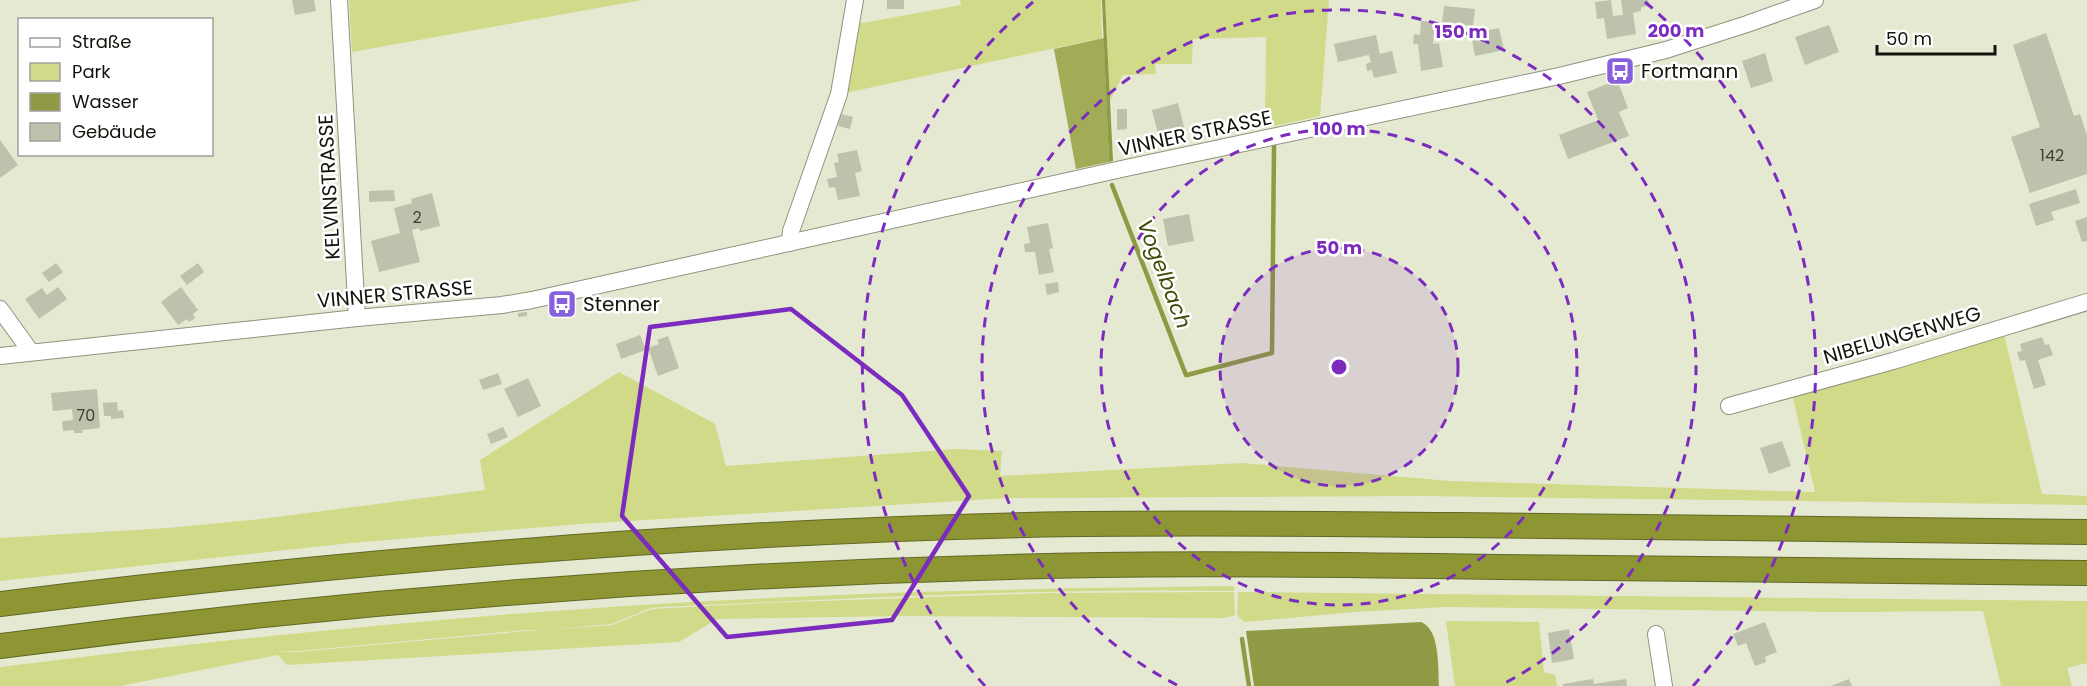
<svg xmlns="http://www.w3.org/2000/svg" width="2087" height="686" font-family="Poppins,sans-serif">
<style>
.green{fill:#d0da89;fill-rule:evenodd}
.forest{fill:#a2ab56}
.water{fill:#909944}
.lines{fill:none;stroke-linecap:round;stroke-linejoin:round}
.stream{stroke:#909944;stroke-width:4.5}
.building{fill:#bec1ac}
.minor-casing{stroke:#90937e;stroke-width:18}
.highway-casing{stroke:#626825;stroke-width:26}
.minor{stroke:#fff;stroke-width:16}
.highway{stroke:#8d9633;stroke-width:24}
.marked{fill:none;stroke:#7b2cbf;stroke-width:4.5;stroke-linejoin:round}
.ring{fill:none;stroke:#7b2cbf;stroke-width:3;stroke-dasharray:10 8}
.labels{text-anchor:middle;stroke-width:5;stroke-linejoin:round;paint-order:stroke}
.number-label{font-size:16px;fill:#3d3e34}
.poi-label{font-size:20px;fill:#12130c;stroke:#fff;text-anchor:start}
.street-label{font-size:20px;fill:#12130c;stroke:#fff}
.water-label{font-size:21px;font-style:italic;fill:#454a07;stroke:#fff}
.centre{fill:#7b2cbf;stroke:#fff;stroke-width:3}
.ring-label{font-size:18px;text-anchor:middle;font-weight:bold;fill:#7b2cbf;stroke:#fff;stroke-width:5;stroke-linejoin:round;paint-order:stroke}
</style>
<rect width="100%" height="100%" fill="#e5e9d2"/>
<!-- green -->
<g class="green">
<polygon points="349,0 642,0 352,52"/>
<polygon points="960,0 1101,0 1102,38 845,93 857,24 961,5"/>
<polygon points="1105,0 1329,0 1320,116 1265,128 1266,37 1193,39 1192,64 1155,64 1156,74 1123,75 1110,101"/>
<polygon points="2004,334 2042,494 2087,496 2087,505 1422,496 1008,498 581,524 351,543 0,581 0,538 167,528 261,519 485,490 480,460 619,372 715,424 726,466 957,449 1002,451 1000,476 1242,463 1450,481 1815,492 1792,394"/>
<path d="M1234,586V591C1044,588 855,598 665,607L651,608L611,624L547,630L612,625L652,609L764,603L1049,593L1234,592L1235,615L1224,618L898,616L717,619L679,642L287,665L278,655L120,686H0V667C255,635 511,610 768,598C923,590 1079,588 1234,586ZM526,630H539L297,652L274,651H298Z"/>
<polygon points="1238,592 2087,601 2087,663 2067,668 2072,686 2001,686 1983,611 1842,612 1446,607 1354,612 1244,622 1237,615"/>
<polygon points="1446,621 1539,622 1544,672 1555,675 1557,686 1455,686"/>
</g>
<!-- forest -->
<polygon class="forest" points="1104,38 1109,162 1076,169 1054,49"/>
<!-- water -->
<g class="water">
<polygon points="1102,0 1105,0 1113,161 1109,162"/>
<path d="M1421,622C1440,629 1438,667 1439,686H1254L1246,631Z"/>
</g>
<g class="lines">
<!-- stream -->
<g class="stream">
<polyline points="1112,185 1186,375"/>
<polyline points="1187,375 1272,353 1274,146"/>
<polyline points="1242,639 1249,686"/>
</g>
</g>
<!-- building -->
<g class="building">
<polygon points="292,0 314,0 316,11 295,15"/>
<rect x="887" y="0" width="17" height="9"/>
<polygon points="1611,0 1613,16 1623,15 1621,0 1648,0 1649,6 1641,7 1641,11 1633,13 1636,34 1607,39 1604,18 1597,19 1595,2"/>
<polygon points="1444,6 1475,9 1473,26 1442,22"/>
<polygon points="1421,21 1435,22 1433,44 1439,43 1443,67 1421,71 1418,44 1413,44 1414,34 1420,35"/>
<polygon points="1829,25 1839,52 1805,65 1795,37"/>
<polygon points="1499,28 1504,50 1475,56 1471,34"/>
<polygon points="2046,33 2074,116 2080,114 2087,135 2087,174 2030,193 2011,137 2040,127 2013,45"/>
<polygon points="1376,35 1380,54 1392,51 1397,73 1374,78 1372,70 1367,71 1366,64 1371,62 1369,55 1338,62 1334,44"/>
<polygon points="1765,53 1773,81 1751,88 1742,61"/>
<polygon points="1617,80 1628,108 1619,112 1629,136 1568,159 1559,135 1598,120 1587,92"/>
<polygon points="1178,103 1185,131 1159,138 1152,110"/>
<polygon points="1117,109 1127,109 1127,129 1117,130"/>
<polygon points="841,114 853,117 850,129 838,126"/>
<polygon points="0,140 18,165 0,178"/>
<polygon points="857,150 862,171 855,173 860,196 838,200 835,187 829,188 827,179 837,177 834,163 839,162 837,154"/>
<polygon points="2076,189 2080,203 2051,212 2054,220 2036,226 2029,204"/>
<polygon points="394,190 395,201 369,202 369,191"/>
<polygon points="432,193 440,226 420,231 419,228 412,230 420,262 379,272 371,241 400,233 394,208 412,203 411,199"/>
<polygon points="1189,214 1194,241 1168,246 1163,219"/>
<polygon points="2087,217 2087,241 2082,242 2075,221"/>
<polygon points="1048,223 1053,248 1049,249 1054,272 1039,275 1035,252 1025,252 1024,244 1030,243 1027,227"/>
<polygon points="56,263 63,272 49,282 42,273"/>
<polygon points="198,263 204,272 187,285 180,276"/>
<polygon points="1058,282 1059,292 1047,295 1045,284"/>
<polygon points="58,287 67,299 39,319 25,299 42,288 47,295"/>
<polygon points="181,287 198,310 193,314 195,318 189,322 187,319 178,325 161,302"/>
<polygon points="527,312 527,316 518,317 518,313"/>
<polygon points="640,335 646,350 621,359 616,344"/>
<polygon points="668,336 679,368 658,376 648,348 659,344 657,340"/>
<polygon points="2042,337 2045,345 2049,344 2053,355 2038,360 2046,385 2034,389 2025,360 2020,361 2017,352 2022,351 2020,344"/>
<polygon points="498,373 502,384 483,390 479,380"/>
<polygon points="528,378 541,406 518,417 504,389"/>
<polygon points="97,389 100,428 82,430 83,433 74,433 74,430 63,431 62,421 73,420 72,409 53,411 51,393"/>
<polygon points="117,402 118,411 123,410 124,418 111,419 111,416 104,416 103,403"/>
<polygon points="503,427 508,437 491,444 487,434"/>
<polygon points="1782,441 1791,466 1769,474 1760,448"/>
<polygon points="1765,622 1777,652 1765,657 1766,662 1755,666 1746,643 1738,646 1733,634"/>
<polygon points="1569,629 1574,659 1552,663 1548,633"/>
<polygon points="1593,679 1594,684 1626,679 1627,686 1563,686 1563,684"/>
<polygon points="1849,679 1852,686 1831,686"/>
</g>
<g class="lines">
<!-- minor casing -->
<g class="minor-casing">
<g id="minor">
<polyline points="339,0 357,318"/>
<polyline points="790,243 791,231 839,94 855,0"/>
<polyline points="0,309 31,352"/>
<polyline points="0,356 357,318 502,305 532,300 1126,168 1559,76 1666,50 1747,24 1815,0"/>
<polyline points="1729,406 1893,361 2087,302"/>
<polyline points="1656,634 1664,686"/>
</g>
</g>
<!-- highway casing -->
<g class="highway-casing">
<g id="highway">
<path d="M0,604C341,562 683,533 1026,525C1170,522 1313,524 1457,525C1667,527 1877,529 2087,532"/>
<path d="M0,646C365,598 732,571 1100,565C1233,563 1366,565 1499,567C1695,569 1891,571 2087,573"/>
</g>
</g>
<!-- minor -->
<use href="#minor" class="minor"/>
<!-- highway -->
<use href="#highway" class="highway"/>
</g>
<!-- marked area -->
<path class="marked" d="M791,309L902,395L969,496L892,620L727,637L622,516L650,327Z"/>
<!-- distance rings -->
<circle cx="1339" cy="367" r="119" fill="#7b2cbf" fill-opacity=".12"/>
<g class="ring">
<circle cx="1339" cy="367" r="119"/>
<circle cx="1339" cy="367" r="238"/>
<path d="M1177 685A357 357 0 1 1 1501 685"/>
<path d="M985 686A476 476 0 0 1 1033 2M1645 2A476 476 0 0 1 1693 686"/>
</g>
<!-- icons -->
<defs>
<g id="bus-square" transform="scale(1.5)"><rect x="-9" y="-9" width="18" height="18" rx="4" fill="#8761dc" stroke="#fff"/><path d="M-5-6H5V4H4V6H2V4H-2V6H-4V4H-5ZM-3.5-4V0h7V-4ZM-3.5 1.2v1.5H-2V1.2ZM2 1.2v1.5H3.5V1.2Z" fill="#fff"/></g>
</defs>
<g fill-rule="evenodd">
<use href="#bus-square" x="1620" y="71"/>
<use href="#bus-square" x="562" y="304"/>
</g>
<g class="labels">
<!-- number labels -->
<g class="number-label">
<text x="2052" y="161">142</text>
<text x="417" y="223">2</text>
<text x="86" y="421">70</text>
</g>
<!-- poi labels -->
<g class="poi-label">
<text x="1641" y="78">Fortmann</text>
<text x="583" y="311">Stenner</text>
</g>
<!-- street labels -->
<g class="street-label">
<text transform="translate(1195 133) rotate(-12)" y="7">VINNER STRASSE</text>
<text transform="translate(329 187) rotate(-93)" y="7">KELVINSTRASSE</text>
<text transform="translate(395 294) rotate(-5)" y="7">VINNER STRASSE</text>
<text transform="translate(1902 335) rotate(-16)" y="7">NIBELUNGENWEG</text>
</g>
<!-- water labels -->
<g class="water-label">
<text transform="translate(1164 274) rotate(69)" y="7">Vogelbach</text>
</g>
</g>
<circle cx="1339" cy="367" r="9" class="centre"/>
<g class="ring-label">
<text x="1676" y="37">200 m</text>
<text x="1461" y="38">150 m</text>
<text x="1339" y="135">100 m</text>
<text x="1339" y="254">50 m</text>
</g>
<!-- legend -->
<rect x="18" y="18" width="195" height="138" fill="#ffffff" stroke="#a0a19e" stroke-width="1.5"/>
<rect x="30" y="38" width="30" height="9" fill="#ffffff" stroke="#a0a19e" stroke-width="1.5"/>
<text x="72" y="48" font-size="18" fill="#12130c">Straße</text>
<rect x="30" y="63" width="30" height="18" fill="#d0da89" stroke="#a0a19e" stroke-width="1.5"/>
<text x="72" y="78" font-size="18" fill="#12130c">Park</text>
<rect x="30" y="93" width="30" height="18" fill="#909944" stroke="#a0a19e" stroke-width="1.5"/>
<text x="72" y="108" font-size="18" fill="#12130c">Wasser</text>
<rect x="30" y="123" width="30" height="18" fill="#bec1ac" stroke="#a0a19e" stroke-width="1.5"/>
<text x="72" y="138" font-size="18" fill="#12130c">Gebäude</text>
<!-- scale -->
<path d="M1877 45v9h118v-9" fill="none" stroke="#12130c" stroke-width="3"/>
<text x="1886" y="45" font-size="18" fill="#12130c" stroke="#ffffff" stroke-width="4.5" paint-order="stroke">50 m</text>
</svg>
